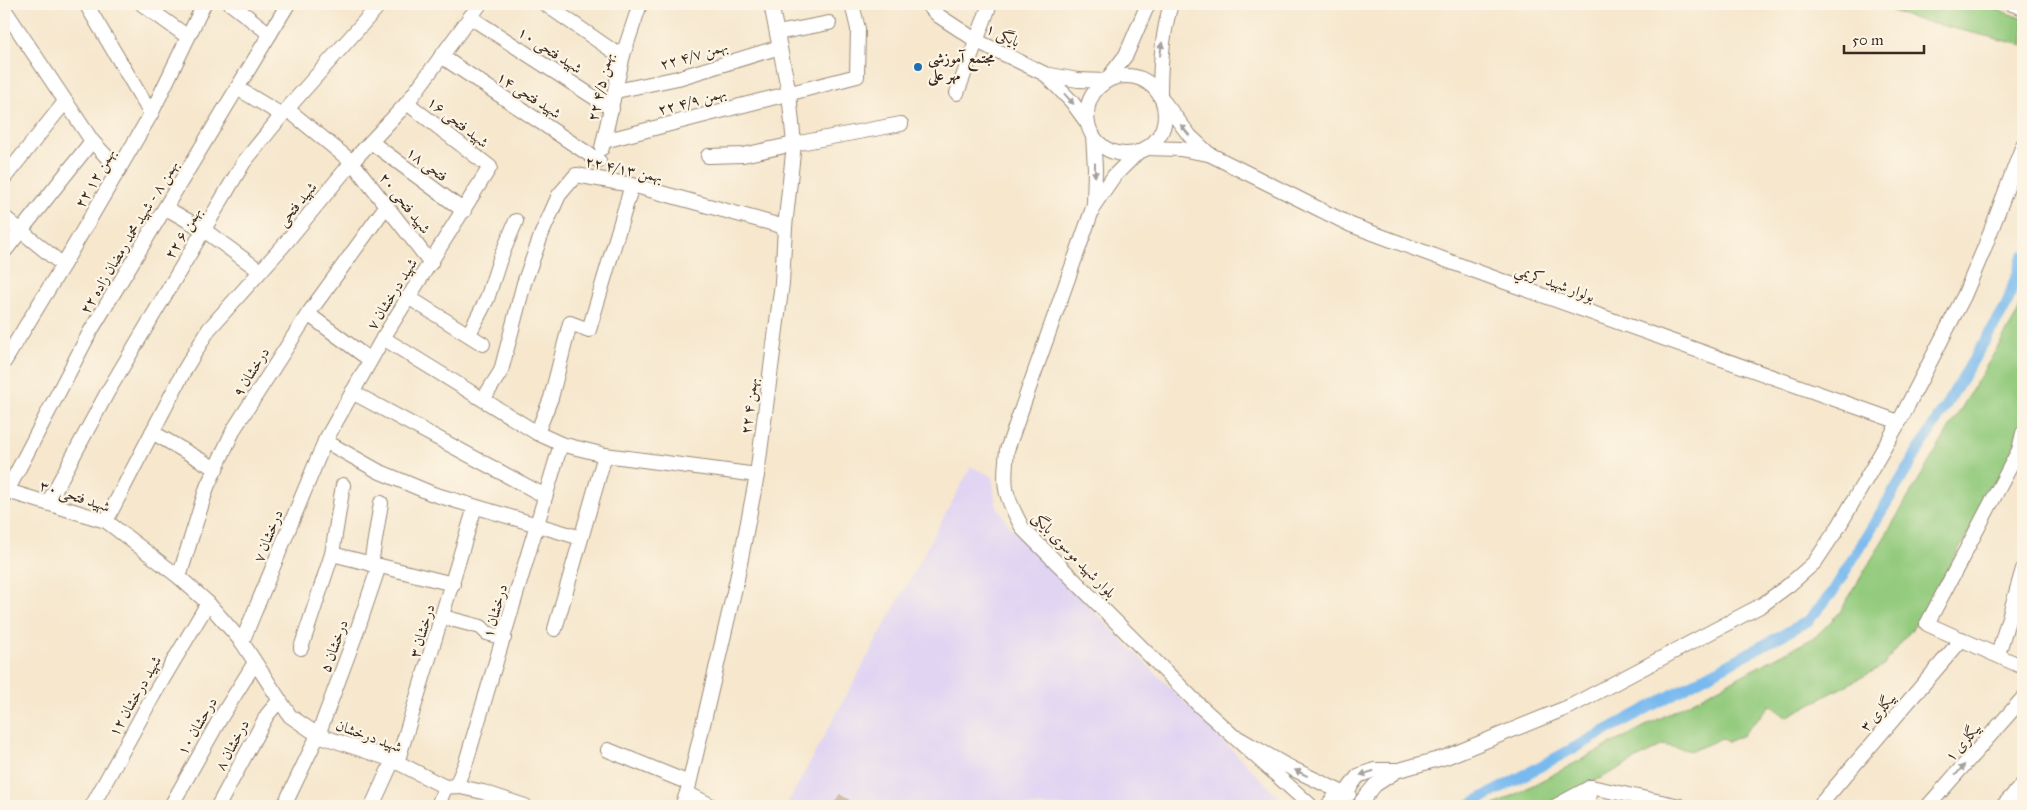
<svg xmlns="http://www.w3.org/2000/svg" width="2027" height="810" font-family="'IM FELL Great Primer',Amiri,serif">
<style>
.built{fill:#e1d4f3}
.green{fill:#93ca7d;stroke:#677a4e}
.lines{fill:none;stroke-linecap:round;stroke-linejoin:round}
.canal{stroke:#79baee;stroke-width:11}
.minor-tunnel{stroke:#d1c1aa;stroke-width:14;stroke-dasharray:14 7;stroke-linecap:butt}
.minor-casing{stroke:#988876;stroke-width:16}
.minor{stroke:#fff;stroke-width:14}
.oneway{fill:#a79f9a}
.poi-dot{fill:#1f6fb2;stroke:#fcf5e5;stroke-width:2}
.labels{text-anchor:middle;stroke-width:4.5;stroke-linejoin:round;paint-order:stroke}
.street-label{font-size:15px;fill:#3b2a1e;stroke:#fcf5e5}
.poi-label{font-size:15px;font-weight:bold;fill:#3b2a1e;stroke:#fcf5e5;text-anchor:start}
</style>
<rect width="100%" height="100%" fill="#fcf5e5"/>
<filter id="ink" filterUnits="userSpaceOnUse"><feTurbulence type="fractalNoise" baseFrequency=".02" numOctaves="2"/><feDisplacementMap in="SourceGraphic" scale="10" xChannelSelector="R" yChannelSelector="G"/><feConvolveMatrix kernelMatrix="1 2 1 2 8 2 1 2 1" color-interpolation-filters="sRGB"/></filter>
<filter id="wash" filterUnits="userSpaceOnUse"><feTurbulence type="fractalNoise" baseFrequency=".0096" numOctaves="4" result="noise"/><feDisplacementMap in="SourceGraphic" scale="20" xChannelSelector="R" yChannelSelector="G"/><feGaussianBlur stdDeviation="1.12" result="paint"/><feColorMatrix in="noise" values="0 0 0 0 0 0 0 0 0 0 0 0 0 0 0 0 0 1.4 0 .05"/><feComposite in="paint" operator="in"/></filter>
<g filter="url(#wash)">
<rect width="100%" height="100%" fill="#f6e7cd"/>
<!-- built -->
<polygon class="built" points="971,467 992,476 996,504 1009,526 1288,806 786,806"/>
<!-- green -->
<g class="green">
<polygon points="1873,4 1983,4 2023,19 2023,45 1915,19"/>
<polygon points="2023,296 2023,423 2016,449 1919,620 1883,666 1786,717 1770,705 1743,735 1727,742 1722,738 1692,751 1663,745 1548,806 1493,806 1815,637 1840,612 2018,313"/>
</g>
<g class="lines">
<!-- canal -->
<polyline class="canal" points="1467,806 1808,621 1832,593 2006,306 2023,256"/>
</g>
</g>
<g filter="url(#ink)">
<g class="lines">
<!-- minor-tunnel -->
<polyline class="minor-tunnel" points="836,800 846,806"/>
<!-- minor casing -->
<g class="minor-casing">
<g id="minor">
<polyline points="86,4 151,114"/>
<polyline points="142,4 188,37"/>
<polyline points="231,4 270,34"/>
<polyline points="545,4 613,51 623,55"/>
<polyline points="927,4 939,16 977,41 1045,74 1078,80 1106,81 1126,55 1148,4"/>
<polyline points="2012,4 2023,8"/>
<polyline points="4,9 92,141 119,170"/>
<polyline points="470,17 612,109"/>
<polyline points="777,33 829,23"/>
<polyline points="441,56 599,161"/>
<polyline points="1045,74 1072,102 1088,124"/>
<circle cx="1126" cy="115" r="39"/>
<polyline points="237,88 282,115"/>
<polyline points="616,91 678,78 780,47"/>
<polyline points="957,93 990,4"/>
<path d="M1160,95C1160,63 1162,34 1171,4"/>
<polyline points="1164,102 1190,136 1209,154 1351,225 1505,282 1899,422"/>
<polyline points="287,109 352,162 431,263"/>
<polyline points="1093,135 1095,168 1094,204"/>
<polyline points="604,141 857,76 858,29 852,4"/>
<polyline points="371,142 464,211"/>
<polyline points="602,148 623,55 640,4"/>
<polyline points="1146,148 1181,149 1209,154"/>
<path d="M1138,152L1114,176L1094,205L1007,450C1003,489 1004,494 1023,529L1201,707L1311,806"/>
<polyline points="708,156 743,155 794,144 901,124"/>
<polyline points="4,178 65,102"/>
<polyline points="166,208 204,230 260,271"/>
<polyline points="4,217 63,265"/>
<polyline points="4,252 92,141"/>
<polyline points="408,297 483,344"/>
<polyline points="308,314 370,360"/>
<polyline points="469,334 487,299 500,259 516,221"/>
<polyline points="383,338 537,433 561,444 605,455 757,475"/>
<polyline points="4,362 63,265 151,114 204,4"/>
<polyline points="352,392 545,496"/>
<polyline points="484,398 501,371 524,283 542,233 559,195 576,175 632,185 785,227"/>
<polyline points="152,432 216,469"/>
<polyline points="537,433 551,398 570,323 589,330 632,185"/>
<polyline points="2023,433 2019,450 1927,624 2023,667"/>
<polyline points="325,441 378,471 433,494 581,538"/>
<polyline points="4,490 106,521 179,577 208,603 242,642 290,716 318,735 393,760 445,787 456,786 483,792 525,806"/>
<polyline points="7,491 90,332 288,4"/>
<polyline points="48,503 107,393 244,162 287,109 380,4"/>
<polyline points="106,521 185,369 209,329 283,246 352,162 407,103 480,4"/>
<polyline points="332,554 453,584"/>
<polyline points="371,564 381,503"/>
<polyline points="179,577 207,487 234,429 308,314 387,205"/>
<polyline points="443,617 481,627 487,633 504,638"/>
<polyline points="555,629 605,455"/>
<polyline points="242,642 325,441 383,338 490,167 407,103"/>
<polyline points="301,648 332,554 343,485"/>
<polyline points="1998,655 2023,569"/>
<polyline points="1238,738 1287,766 1345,794 1358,776 1374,770 1399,770 1446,757 1571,706 1762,605 1789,585 1815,562 1839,526 1899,422 1964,296 1984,249 2023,145"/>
<polyline points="608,750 689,783"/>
<polyline points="397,763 475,507"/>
<polyline points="456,786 466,762 561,444"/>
<polyline points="1591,787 1680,806"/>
<polyline points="687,793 712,806"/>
<polyline points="1362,801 1375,785 1398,770"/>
<polyline points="92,806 154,694 208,603"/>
<polyline points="171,806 221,717 254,664"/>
<polyline points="218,806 267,715 279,701"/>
<polyline points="284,806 318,735 358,628 379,566"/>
<polyline points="372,806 393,760"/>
<polyline points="438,806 445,787"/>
<polyline points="682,806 687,793 737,579 757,475 782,283 785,227 794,144 789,93 771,4"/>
<path d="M1328,806C1332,798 1340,793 1349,794"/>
<polyline points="1556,806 1591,787"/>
<polyline points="1586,806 1591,787"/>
<polyline points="1819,806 1962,639"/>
<polyline points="1928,806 2023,698"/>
<polyline points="2003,806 2023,784"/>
</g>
</g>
<!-- minor -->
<use href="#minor" class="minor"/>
</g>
<!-- one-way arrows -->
<defs><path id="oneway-solid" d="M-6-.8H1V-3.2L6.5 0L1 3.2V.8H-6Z" transform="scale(1.25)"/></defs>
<g class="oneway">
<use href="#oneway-solid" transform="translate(1161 49) rotate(-82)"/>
<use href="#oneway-solid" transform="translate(1069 99) rotate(48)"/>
<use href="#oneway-solid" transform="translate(1185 130) rotate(-129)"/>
<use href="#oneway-solid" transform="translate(1095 170) rotate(90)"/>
<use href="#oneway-solid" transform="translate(1960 770) rotate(-49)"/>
<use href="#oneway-solid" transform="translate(1301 773) rotate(-155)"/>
<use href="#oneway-solid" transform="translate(1367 773) rotate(162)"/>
</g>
</g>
<!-- markers -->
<circle class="poi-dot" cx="918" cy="67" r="5"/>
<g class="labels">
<!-- street labels -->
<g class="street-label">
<text transform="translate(1003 35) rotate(26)" y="5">بایگی ۱</text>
<text transform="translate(550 50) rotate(33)" y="5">شهید فتحی ۱۰</text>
<text transform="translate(694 55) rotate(-16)" y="5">۲۲ بهمن ۴/۷</text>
<text transform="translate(600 87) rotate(-77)" y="5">۲۲ بهمن ۴/۵</text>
<text transform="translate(529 95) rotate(33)" y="5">شهید فتحی ۱۴</text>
<text transform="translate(692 101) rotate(-15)" y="5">۲۲ بهمن ۴/۹</text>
<text transform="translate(458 122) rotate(38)" y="5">شهید فتحی ۱۶</text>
<text transform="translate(427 164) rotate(37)" y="5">فتحی ۱۸</text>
<text transform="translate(624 169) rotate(12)" y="5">۲۲ بهمن ۴/۱۳</text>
<text transform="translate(95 178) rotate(-60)" y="5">۲۲ بهمن ۱۲</text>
<text transform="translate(405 203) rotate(52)" y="5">شهید فتحی ۲۰</text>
<text transform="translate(297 204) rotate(-50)" y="5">شهید فتحی</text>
<text transform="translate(183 233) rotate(-59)" y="5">۲۲ بهمن ۶</text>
<text transform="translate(129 237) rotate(-59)" y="5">۲۲ بهمن ۸ - شهید محمد رمضان زاده</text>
<text transform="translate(1555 283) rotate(20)" y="5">بولوار شهيد كريمي</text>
<text transform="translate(392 294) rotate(-58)" y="5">شهید درخشان ۷</text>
<text transform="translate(251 372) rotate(-58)" y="5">درخشان ۹</text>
<text transform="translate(749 406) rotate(-83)" y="5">۲۲ بهمن ۴</text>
<text transform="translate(75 496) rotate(18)" y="5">شهید فتحی ۳۰</text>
<text transform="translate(268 536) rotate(-68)" y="5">درخشان ۷</text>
<text transform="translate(1074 555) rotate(46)" y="5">بلوار شهید موسوی بایگی</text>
<text transform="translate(495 611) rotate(-74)" y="5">درخشان ۱</text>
<text transform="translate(422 631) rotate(-73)" y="5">درخشان ۳</text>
<text transform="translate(334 646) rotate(-70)" y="5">درخشان ۵</text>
<text transform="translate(135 696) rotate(-60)" y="5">شهید درخشان ۱۲</text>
<text transform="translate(1878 712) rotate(-49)" y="5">بیگلری ۳</text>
<text transform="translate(197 726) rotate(-60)" y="5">درحشان ۱۰</text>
<text transform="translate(369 736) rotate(20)" y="5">شهید درخشان</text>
<text transform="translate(1963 742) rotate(-49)" y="5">بیگلری ۱</text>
<text transform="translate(232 745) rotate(-62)" y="5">درخشان ۸</text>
</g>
<!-- poi labels -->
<g class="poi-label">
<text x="928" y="63">مجتمع آموزشی<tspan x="928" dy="17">مهر علی</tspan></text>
</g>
</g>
<!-- margin -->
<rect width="2027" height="810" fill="none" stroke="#fcf5e5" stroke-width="20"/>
<!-- scale -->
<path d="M1844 45v8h80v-8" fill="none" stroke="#3b2a1e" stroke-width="2.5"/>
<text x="1852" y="45" font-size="15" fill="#3b2a1e" stroke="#fcf5e5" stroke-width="4" paint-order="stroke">50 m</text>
</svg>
